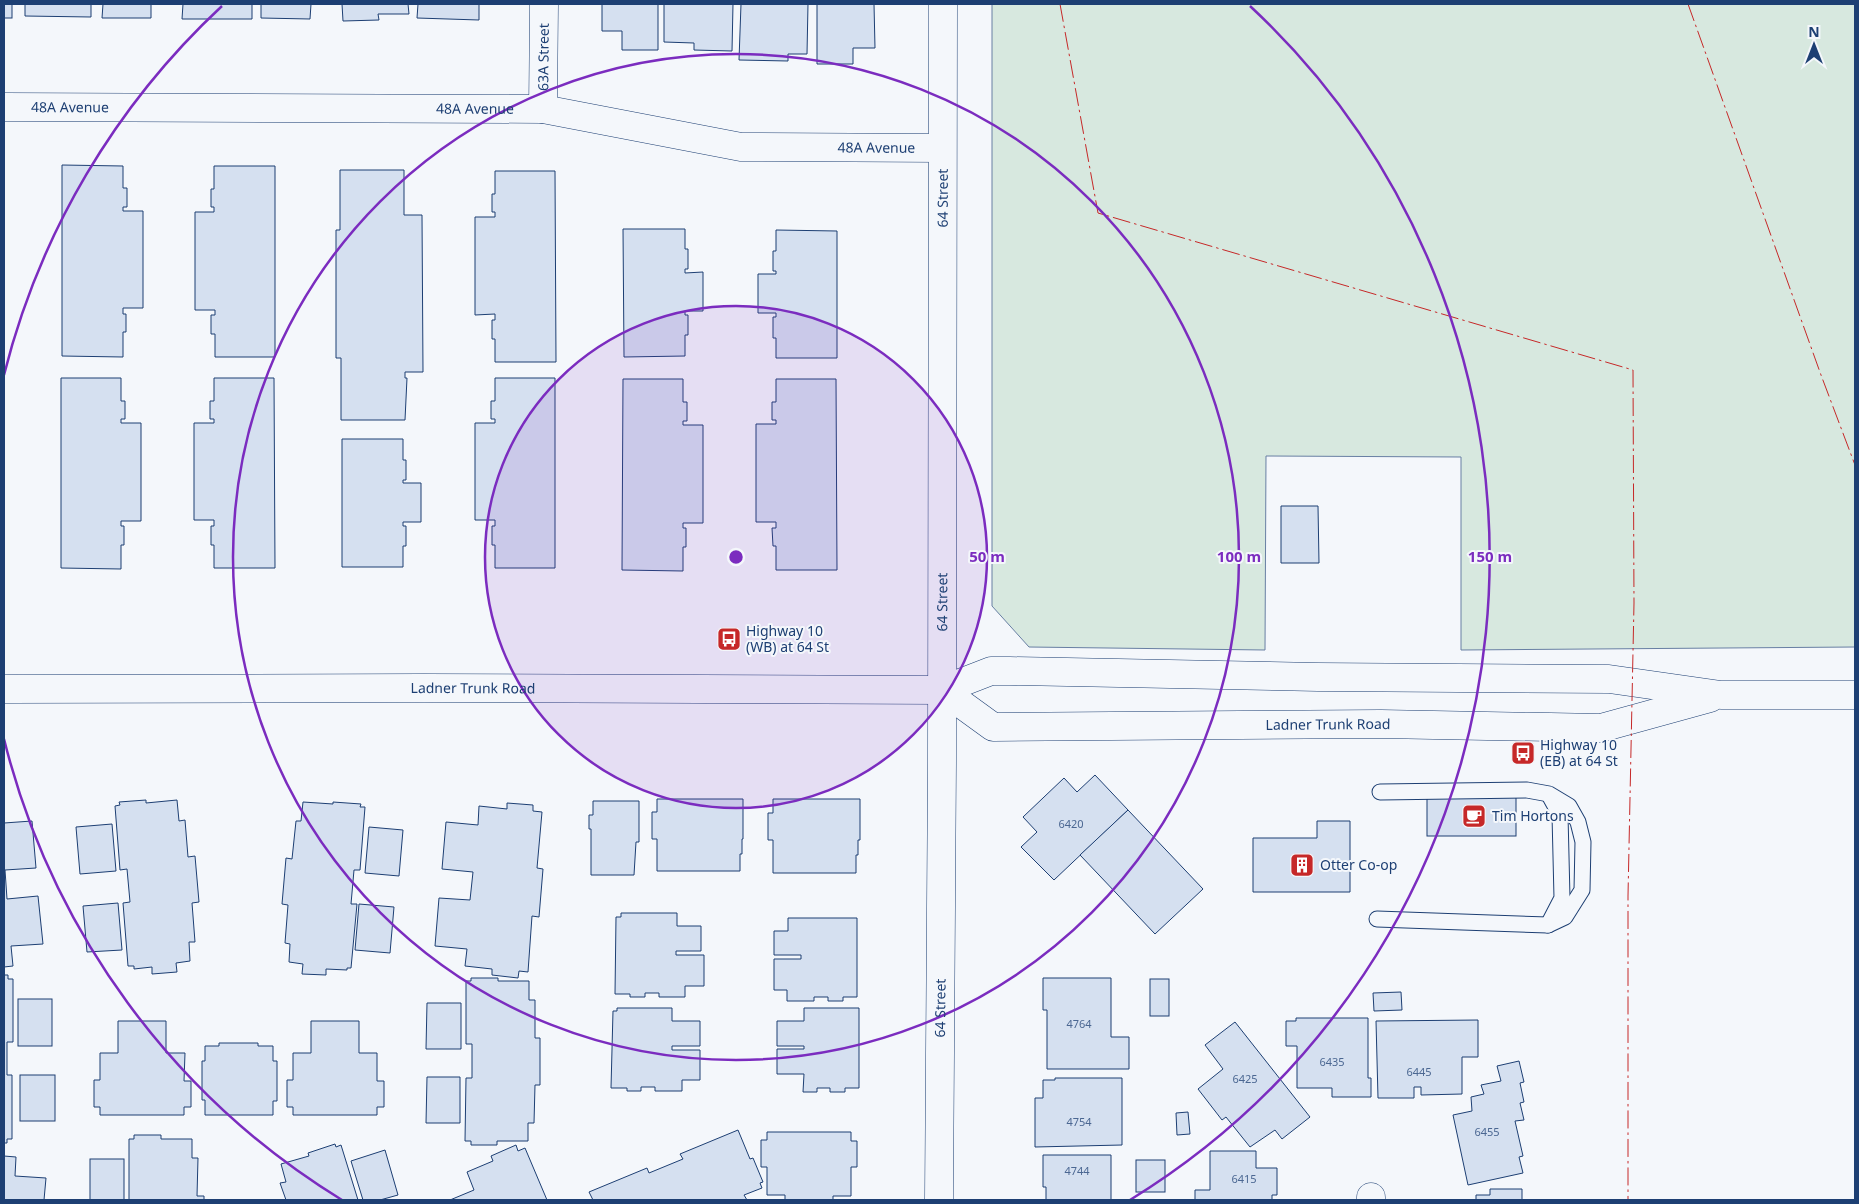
<svg xmlns="http://www.w3.org/2000/svg" width="1859" height="1204" font-family="'Noto Sans',sans-serif">
<style>
.green{fill:#d7e8df;stroke:#687fa3}
.building{fill:#d5e0f0;stroke:#1d3f73}
.lines{fill:none;stroke-linecap:round;stroke-linejoin:round}
.service-casing{stroke:#1d3f73;stroke-width:17}
.minor-casing{stroke:#1d3f73;stroke-width:29}
.tertiary-casing{stroke:#1d3f73;stroke-width:29}
.secondary-casing{stroke:#1d3f73;stroke-width:29}
.service{stroke:#f4f7fb;stroke-width:15}
.minor{stroke:#f4f7fb;stroke-width:28}
.tertiary{stroke:#f4f7fb;stroke-width:28}
.secondary{stroke:#f4f7fb;stroke-width:28}
.power{stroke:#c62828;stroke-width:1;stroke-dasharray:18 4 2.5 4;stroke-linecap:butt}
.ring{fill:none;stroke:#7b2cbf;stroke-width:2.5}
.labels{text-anchor:middle;stroke-width:4;stroke-linejoin:round;paint-order:stroke}
.number-label{font-size:11px;fill:#4b6792}
.street-label{font-size:14px;fill:#1d3f73;stroke:#f4f7fb}
.poi-label{font-size:14px;fill:#1d3f73;stroke:#f4f7fb;text-anchor:start}
.centre{fill:#7b2cbf;stroke:#f4f7fb;stroke-width:2.5}
.ring-label{font-size:15px;text-anchor:middle;font-weight:bold;fill:#7b2cbf;stroke:#f4f7fb;stroke-width:4;stroke-linejoin:round;paint-order:stroke}
</style>
<rect width="100%" height="100%" fill="#f4f7fb"/>
<!-- green -->
<polygon class="green" points="992,4 1855,4 1855,647 1461,650 1461,457 1266,456 1265,650 1029,647 992,606"/>
<!-- building -->
<g class="building">
<rect x="4" y="4" width="8" height="14"/>
<polygon points="25,4 91,4 91,17 25,16"/>
<polygon points="103,4 151,4 151,18 102,18"/>
<polygon points="183,4 252,4 252,19 182,19"/>
<polygon points="261,4 311,4 310,19 261,18"/>
<polygon points="342,4 408,4 409,14 378,14 379,20 343,21"/>
<polygon points="418,4 479,4 479,20 417,18"/>
<polygon points="602,4 658,4 658,50 622,50 622,31 602,31"/>
<polygon points="664,4 733,4 732,51 694,50 694,43 664,42"/>
<polygon points="741,4 808,4 807,54 788,54 788,61 739,60"/>
<polygon points="817,4 874,4 875,48 853,48 853,64 817,64"/>
<polygon points="62,165 123,166 123,188 127,188 127,207 123,207 123,211 143,211 143,308 123,308 123,314 126,314 126,332 123,332 123,357 62,356"/>
<polygon points="214,166 275,166 275,357 215,357 215,334 211,334 211,315 215,315 215,310 195,310 195,212 214,212 214,207 211,207 211,189 214,189"/>
<polygon points="340,170 404,170 404,215 422,215 423,372 405,372 405,378 407,378 405,420 341,420 341,358 336,358 336,230 340,230"/>
<polygon points="495,171 555,171 556,362 495,362 495,339 492,339 492,320 495,320 495,314 475,315 475,217 495,217 495,212 492,212 492,194 495,194"/>
<polygon points="623,229 685,229 685,249 688,249 688,269 685,269 685,273 703,272 703,311 685,311 685,315 688,315 688,335 685,335 685,356 624,357"/>
<polygon points="776,230 837,231 837,358 776,358 776,338 773,338 773,317 776,317 776,313 758,313 758,274 776,274 776,271 773,271 773,251 776,251"/>
<polygon points="61,378 121,378 121,401 125,401 125,419 121,419 121,423 141,423 141,521 121,521 121,526 124,526 124,545 121,545 121,569 61,568"/>
<polygon points="214,378 274,378 275,568 214,568 214,545 211,545 211,526 214,526 214,520 194,520 194,423 214,423 214,419 210,419 210,401 214,401"/>
<polygon points="495,378 555,378 555,568 495,568 495,545 492,545 492,526 495,526 495,520 475,520 475,423 495,423 495,419 491,419 491,401 495,401"/>
<polygon points="623,379 683,379 683,402 687,402 687,421 683,421 683,425 703,425 703,523 683,523 683,528 686,528 686,547 683,547 683,571 622,570"/>
<polygon points="776,379 836,379 837,570 776,570 776,546 773,546 772,528 776,528 776,522 756,522 756,424 776,424 776,420 772,420 772,402 776,402"/>
<polygon points="342,439 403,439 403,460 406,460 406,480 403,480 403,483 421,483 421,522 403,522 403,526 406,526 406,546 403,546 403,567 342,567"/>
<polygon points="1281,506 1318,506 1319,563 1281,563"/>
<polygon points="1095,775 1128,810 1054,880 1021,847 1037,832 1023,817 1064,778 1077,792"/>
<rect x="1427" y="796" width="89" height="40"/>
<polygon points="657,799 743,799 743,839 742,839 742,854 740,854 740,871 657,871 657,839 652,839 652,812 657,812"/>
<polygon points="773,799 860,799 860,840 858,840 858,855 856,855 856,873 773,873 773,840 768,840 768,813 773,813"/>
<polygon points="146,800 146,803 177,800 179,821 185,820 188,857 195,856 199,902 192,903 195,942 189,942 190,961 176,963 177,972 152,974 152,967 134,969 134,966 128,966 123,903 130,902 127,869 120,870 115,806 120,805 119,802"/>
<polygon points="593,801 639,801 639,842 636,842 634,875 591,875 591,829 589,829 589,815 593,815"/>
<polygon points="303,802 333,804 333,802 361,804 360,807 365,807 360,870 354,870 351,904 357,904 351,968 347,968 347,970 326,969 326,975 302,974 303,964 289,962 290,944 285,943 288,905 282,904 286,858 292,859 296,821 301,821"/>
<polygon points="507,803 533,805 533,811 542,812 537,868 543,869 539,917 532,916 528,972 519,971 518,978 492,975 492,969 465,966 467,949 435,946 439,898 470,900 473,872 442,869 446,822 478,825 479,806 507,809"/>
<polygon points="1128,810 1203,889 1155,934 1080,855"/>
<polygon points="32,821 36,868 5,870 7,899 38,896 43,944 11,946 13,966 4,967 4,823"/>
<polygon points="1317,821 1350,821 1350,892 1253,892 1253,838 1317,838"/>
<polygon points="112,824 116,871 80,874 76,827"/>
<polygon points="369,827 403,830 399,876 365,873"/>
<polygon points="118,903 122,950 87,952 83,906"/>
<polygon points="359,904 394,907 390,953 355,950"/>
<polygon points="621,913 677,913 677,926 701,926 701,951 676,951 676,955 704,955 704,986 685,986 685,997 659,997 659,993 645,993 645,997 630,997 630,994 615,994 616,917 621,917"/>
<polygon points="788,918 857,918 857,997 843,997 843,1001 828,1001 828,997 814,997 814,1001 787,1001 787,990 774,990 774,959 801,959 801,955 774,955 774,931 788,931"/>
<polygon points="4,975 8,975 8,979 13,979 13,1042 7,1042 7,1075 12,1075 12,1139 7,1139 7,1143 4,1143"/>
<polygon points="471,978 498,978 498,981 529,981 529,1000 535,1000 535,1038 540,1038 540,1085 535,1085 534,1123 528,1123 528,1141 497,1141 497,1145 471,1145 471,1141 465,1141 466,1078 472,1078 472,1044 466,1044 466,981 471,981"/>
<polygon points="1043,978 1111,978 1111,1037 1129,1037 1129,1069 1047,1069 1047,1010 1043,1010"/>
<rect x="1150" y="979" width="19" height="37"/>
<polygon points="1401,992 1402,1010 1374,1011 1373,993"/>
<rect x="18" y="999" width="34" height="47"/>
<polygon points="427,1003 461,1003 461,1049 426,1049"/>
<polygon points="617,1008 672,1008 672,1021 700,1021 700,1046 672,1046 672,1050 700,1050 700,1080 682,1080 682,1091 655,1091 655,1087 641,1087 641,1091 627,1091 627,1088 611,1088 613,1011 617,1011"/>
<polygon points="804,1008 859,1008 859,1088 845,1088 845,1092 830,1092 830,1088 817,1088 817,1092 803,1092 804,1074 777,1074 777,1049 804,1049 804,1046 777,1046 777,1021 804,1021"/>
<polygon points="1296,1018 1368,1018 1368,1078 1371,1078 1371,1097 1332,1097 1332,1088 1297,1088 1297,1046 1286,1046 1286,1021 1296,1021"/>
<polygon points="1478,1020 1478,1057 1462,1057 1462,1094 1421,1095 1421,1087 1414,1087 1414,1098 1378,1098 1376,1021"/>
<polygon points="118,1021 166,1021 166,1053 185,1053 184,1081 191,1081 191,1107 184,1107 184,1115 100,1115 100,1107 94,1107 94,1080 100,1080 100,1053 118,1053"/>
<polygon points="311,1021 359,1021 359,1053 377,1053 377,1081 384,1081 384,1107 377,1107 377,1115 293,1115 293,1107 287,1107 287,1080 293,1080 293,1053 311,1053"/>
<polygon points="1235,1022 1310,1117 1282,1139 1275,1130 1250,1147 1226,1117 1222,1120 1198,1089 1223,1069 1205,1045"/>
<polygon points="219,1043 258,1043 258,1046 273,1046 273,1061 277,1061 277,1101 273,1101 273,1115 205,1115 205,1100 202,1100 202,1061 205,1061 205,1046 219,1046"/>
<polygon points="1519,1061 1524,1082 1520,1083 1524,1102 1520,1103 1524,1120 1515,1121 1523,1156 1519,1157 1523,1173 1468,1185 1453,1115 1472,1111 1471,1097 1484,1094 1481,1085 1501,1081 1497,1066"/>
<rect x="20" y="1075" width="35" height="46"/>
<polygon points="427,1077 460,1077 460,1123 426,1123"/>
<polygon points="1055,1078 1122,1078 1122,1145 1035,1147 1035,1098 1043,1098 1043,1080 1055,1080"/>
<polygon points="1188,1112 1190,1134 1177,1135 1176,1113"/>
<polygon points="738,1130 750,1159 753,1158 763,1182 760,1183 762,1188 744,1195 747,1200 593,1200 589,1192 647,1168 649,1173 683,1159 680,1154"/>
<polygon points="767,1132 851,1132 851,1141 857,1141 857,1167 851,1167 851,1196 833,1196 833,1200 785,1200 785,1195 767,1195 767,1167 761,1167 761,1140 767,1140"/>
<polygon points="134,1135 161,1135 161,1139 192,1139 192,1158 198,1158 197,1196 204,1196 204,1200 129,1200 129,1139 134,1139"/>
<polygon points="335,1144 336,1147 341,1145 358,1200 286,1200 280,1183 286,1182 281,1164 309,1156 308,1153"/>
<polygon points="516,1145 518,1151 525,1148 547,1200 450,1200 474,1190 467,1172 493,1161 491,1156"/>
<polygon points="385,1150 398,1195 380,1200 363,1200 351,1161"/>
<polygon points="1210,1151 1256,1151 1256,1168 1277,1168 1277,1195 1272,1195 1272,1200 1195,1200 1195,1190 1210,1190"/>
<polygon points="1043,1155 1111,1155 1111,1200 1046,1200 1046,1187 1043,1187"/>
<polygon points="4,1156 16,1157 15,1176 46,1178 44,1200 4,1200"/>
<rect x="90" y="1159" width="34" height="41"/>
<rect x="1136" y="1160" width="29" height="32"/>
<polygon points="1490,1189 1522,1189 1522,1200 1476,1200 1476,1195 1490,1195"/>
</g>
<g class="lines">
<!-- service casing -->
<g class="service-casing">
<g id="service">
<polyline points="1377,919 1548,925 1565,917 1582,890 1583,842 1578,822 1569,806 1549,794 1527,790 1380,792"/>
<polyline points="1548,925 1562,898 1560,815 1549,795"/>
</g>
</g>
<!-- minor casing -->
<g class="minor-casing">
<g id="minor">
<path id="s1" d="M4,107L543,109L741,147L942,148"/>
<path id="s2" d="M543,109L544,4"/>
<polyline points="1371,1197 1371,1200"/>
</g>
</g>
<!-- tertiary casing -->
<g class="tertiary-casing">
<g id="tertiary">
<path id="s3" d="M939,1200L942,761L943,4"/>
</g>
</g>
<!-- secondary casing -->
<g class="secondary-casing">
<g id="secondary">
<path id="s4" d="M4,689L424,688L942,690L991,671H1010L1318,677L1609,679L1721,695H1855"/>
<path id="s5" d="M942,690L993,727L1381,724L1601,728L1710,698"/>
</g>
</g>
<!-- service -->
<use href="#service" class="service"/>
<!-- minor -->
<use href="#minor" class="minor"/>
<!-- tertiary -->
<use href="#tertiary" class="tertiary"/>
<!-- secondary -->
<use href="#secondary" class="secondary"/>
<!-- power -->
<g class="power">
<polyline points="1060,4 1098,213 1633,370 1634,603 1628,896 1628,1200"/>
<polyline points="1688,4 1821,375 1855,465"/>
</g>
</g>
<!-- distance rings -->
<circle cx="736" cy="557" r="251" fill="#7b2cbf" fill-opacity=".12"/>
<g class="ring">
<circle cx="736" cy="557" r="251"/>
<circle cx="736" cy="557" r="503"/>
<path d="M342 1200A754 754 0 0 1 4 739M4 375A754 754 0 0 1 222 6M1250 6A754 754 0 0 1 1130 1200"/>
</g>
<!-- icons -->
<defs>
<g id="bus-square" transform="scale(1.25)"><rect x="-9" y="-9" width="18" height="18" rx="4" fill="#c62828" stroke="#f4f7fb"/><path d="M-5-6H5V4H4V6H2V4H-2V6H-4V4H-5ZM-3.5-4V0h7V-4ZM-3.5 1.2v1.5H-2V1.2ZM2 1.2v1.5H3.5V1.2Z" fill="#fff"/></g>
<g id="cafe-square" transform="scale(1.25)"><rect x="-9" y="-9" width="18" height="18" rx="4" fill="#c62828" stroke="#f4f7fb"/><path d="M-5.5-4.5H6V0H3Q3 3.5 0 3.5H-2.5Q-5.5 3.5-5.5 0ZM3-3.2v2h1.7v-2ZM-6 4.5H4V6H-6Z" fill="#fff"/></g>
<g id="building-square" transform="scale(1.25)"><rect x="-9" y="-9" width="18" height="18" rx="4" fill="#c62828" stroke="#f4f7fb"/><path d="M-4-6H4V6H1V3H-1V6H-4ZM-2.5-4.3h1.7v1.8h-1.7ZM.8-4.3h1.7v1.8H.8ZM-2.5-1h1.7V.8h-1.7ZM.8-1h1.7V.8H.8Z" fill="#fff"/></g>
</defs>
<g fill-rule="evenodd">
<use href="#bus-square" x="729" y="639"/>
<use href="#bus-square" x="1523" y="753"/>
<use href="#cafe-square" x="1474" y="816"/>
<use href="#building-square" x="1302" y="865"/>
</g>
<g class="labels">
<!-- number labels -->
<g class="number-label">
<text x="1071" y="828">6420</text>
<text x="1079" y="1028">4764</text>
<text x="1332" y="1066">6435</text>
<text x="1419" y="1076">6445</text>
<text x="1245" y="1083">6425</text>
<text x="1079" y="1126">4754</text>
<text x="1487" y="1136">6455</text>
<text x="1077" y="1175">4744</text>
<text x="1244" y="1183">6415</text>
</g>
<!-- street labels -->
<g class="street-label">
<text dy="5" stroke="none"><textPath href="#s2" startOffset="52">63A Street</textPath></text>
<text dy="5" stroke="none"><textPath href="#s1" startOffset="66">48A Avenue</textPath></text>
<text dy="5" stroke="none"><textPath href="#s1" startOffset="471">48A Avenue</textPath></text>
<text dy="5" stroke="none"><textPath href="#s1" startOffset="876">48A Avenue</textPath></text>
<text dy="5" stroke="none"><textPath href="#s3" startOffset="1002">64 Street</textPath></text>
<text dy="5" stroke="none"><textPath href="#s3" startOffset="598">64 Street</textPath></text>
<text dy="5" stroke="none"><textPath href="#s4" startOffset="469">Ladner Trunk Road</textPath></text>
<text dy="5" stroke="none"><textPath href="#s5" startOffset="398">Ladner Trunk Road</textPath></text>
<text dy="5" stroke="none"><textPath href="#s3" startOffset="192">64 Street</textPath></text>
</g>
<!-- poi labels -->
<g class="poi-label">
<text x="746" y="636">Highway 10<tspan x="746" dy="16">(WB) at 64 St</tspan></text>
<text x="1540" y="750">Highway 10<tspan x="1540" dy="16">(EB) at 64 St</tspan></text>
<text x="1492" y="821">Tim Hortons</text>
<text x="1320" y="870">Otter Co-op</text>
</g>
</g>
<circle cx="736" cy="557" r="8" class="centre"/>
<g class="ring-label">
<text x="987" y="562">50 m</text>
<text x="1239" y="562">100 m</text>
<text x="1490" y="562">150 m</text>
</g>
<!-- border -->
<rect width="1859" height="1204" fill="none" stroke="#1d3f73" stroke-width="10"/>
<!-- north arrow -->
<g transform="translate(1814 45)" stroke="#f4f7fb" stroke-width="4" paint-order="stroke">
<path d="M0-4L9 19L0 12L-9 19Z" fill="#1d3f73"/>
<text y="-8" font-size="14" font-weight="bold" text-anchor="middle" fill="#1d3f73">N</text>
</g>
</svg>
